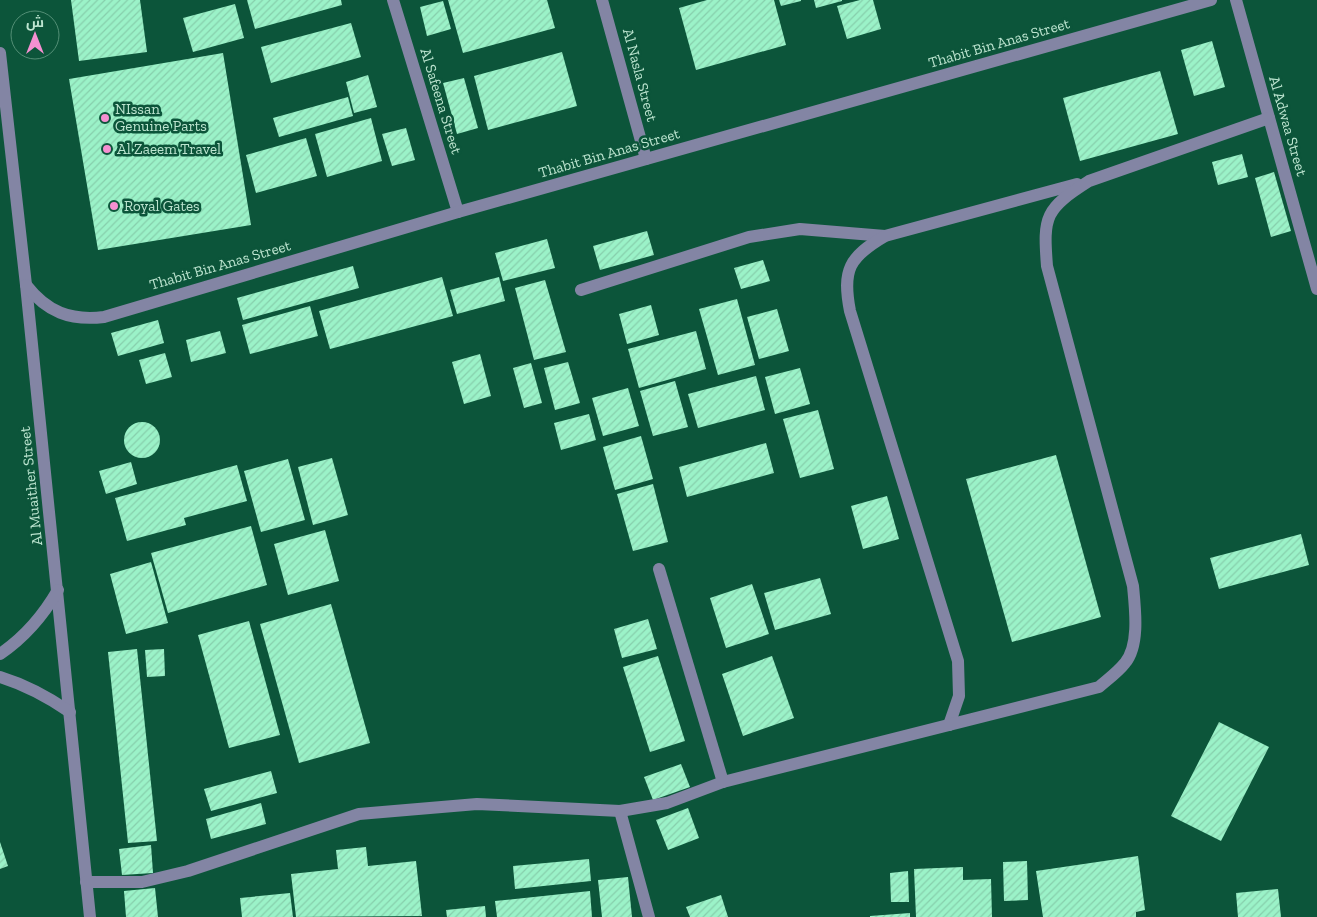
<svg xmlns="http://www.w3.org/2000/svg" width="1317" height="917" font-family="'Zilla Slab',Cairo,serif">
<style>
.building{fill:url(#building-hatch)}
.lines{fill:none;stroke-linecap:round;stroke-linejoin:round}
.minor{stroke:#8385a4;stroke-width:12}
.poi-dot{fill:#f590d1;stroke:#0c553a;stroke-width:2}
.labels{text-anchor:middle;stroke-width:5;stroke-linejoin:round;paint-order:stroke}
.street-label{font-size:15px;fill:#bde5d0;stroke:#0c553a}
.poi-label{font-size:15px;fill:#bde5d0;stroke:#0c553a;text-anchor:start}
</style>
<defs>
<pattern id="building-hatch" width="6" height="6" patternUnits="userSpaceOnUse" patternTransform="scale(1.25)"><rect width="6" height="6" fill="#9bf2c8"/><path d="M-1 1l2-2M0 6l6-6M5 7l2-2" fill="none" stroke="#87cfac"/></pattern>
</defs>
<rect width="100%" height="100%" fill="#0c553a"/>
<!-- building -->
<g class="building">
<polygon points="71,0 140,0 147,52 79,61"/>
<polygon points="247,0 341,0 342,5 255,29"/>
<polygon points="448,0 547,0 555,28 463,53"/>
<polygon points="707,0 774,0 786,45 696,70 679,8"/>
<polygon points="779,0 801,0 801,1 781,6"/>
<polygon points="814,0 842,0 842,1 816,8"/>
<polygon points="860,0 873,0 881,29 847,39 837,6"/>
<polygon points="443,1 451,29 427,36 420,7"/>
<polygon points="235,4 244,38 193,52 183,18"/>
<polygon points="351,23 361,57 271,83 261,47"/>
<polygon points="1212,41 1225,87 1194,96 1181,50"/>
<polygon points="562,52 577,106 488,130 474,76"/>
<polygon points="223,53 251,225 98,250 69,79"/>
<polygon points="1160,71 1178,134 1080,161 1063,98"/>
<polygon points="368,75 377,107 354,113 346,82"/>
<polygon points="464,78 478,128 457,134 443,83"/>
<polygon points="348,97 353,116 279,137 273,118"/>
<polygon points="371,118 382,161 327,177 315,134"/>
<polygon points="406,128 415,160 392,166 382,134"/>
<polygon points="306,138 317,176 256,193 246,155"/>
<polygon points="1242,154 1248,177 1218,185 1212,162"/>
<polygon points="1274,172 1291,231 1271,237 1255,178"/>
<polygon points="647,231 654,255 600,270 593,246"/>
<polygon points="547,239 555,268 503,281 495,253"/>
<polygon points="763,260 770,281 741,289 734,268"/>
<polygon points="353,266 359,288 243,320 237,298"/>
<polygon points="442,277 453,316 330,349 319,311"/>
<polygon points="499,277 505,301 457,314 450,290"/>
<polygon points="545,280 566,352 534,360 515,288"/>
<polygon points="737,299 755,365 718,375 699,309"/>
<polygon points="651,305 659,335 627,344 619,314"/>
<polygon points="310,306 318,336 250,354 242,325"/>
<polygon points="777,309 789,351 759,359 747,317"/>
<polygon points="158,320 164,343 118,356 111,333"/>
<polygon points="220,331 226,353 191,362 186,340"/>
<polygon points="696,331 706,369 639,388 628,349"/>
<polygon points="165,353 172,377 146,384 139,360"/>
<polygon points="480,354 491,396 464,404 452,362"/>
<polygon points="568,362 580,403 555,410 544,368"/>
<polygon points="531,363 542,403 524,408 513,368"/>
<polygon points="800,368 810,404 775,414 765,377"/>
<polygon points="756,376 765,410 698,428 688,394"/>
<polygon points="675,381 688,427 653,436 640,391"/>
<polygon points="628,388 639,426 603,436 592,398"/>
<polygon points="818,410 834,469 800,478 783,419"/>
<polygon points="589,414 596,440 561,450 554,423"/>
<circle cx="142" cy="440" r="18"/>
<polygon points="641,436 653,479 615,490 603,447"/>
<polygon points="766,443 774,473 687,497 679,467"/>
<polygon points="1056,455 1101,617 1012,642 966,479"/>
<polygon points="332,458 348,515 313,525 298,467"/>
<polygon points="288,459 305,520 261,532 244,471"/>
<polygon points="131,462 137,484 106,494 99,471"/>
<polygon points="237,465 247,501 184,518 186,525 127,541 115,498"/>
<polygon points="653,484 668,542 633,551 617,494"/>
<polygon points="887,496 899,539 863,549 851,506"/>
<polygon points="251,526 267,585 168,613 151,553"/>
<polygon points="325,530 339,581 288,595 274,544"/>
<polygon points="1301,534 1309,565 1219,589 1210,558"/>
<polygon points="151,562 168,623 126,634 110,574"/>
<polygon points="820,578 831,614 775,630 764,593"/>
<polygon points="752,584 769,634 726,648 710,598"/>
<polygon points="331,604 370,743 299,763 260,624"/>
<polygon points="648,619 657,649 622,658 614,629"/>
<polygon points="249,621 280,735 229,748 198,635"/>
<polygon points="137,649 157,841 128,843 108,652"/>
<polygon points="164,649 165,676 147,677 145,650"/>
<polygon points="658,656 685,741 650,752 623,667"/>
<polygon points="772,656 794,718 743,736 722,674"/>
<polygon points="1219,722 1269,747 1221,841 1171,816"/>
<polygon points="681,764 690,787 653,800 644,777"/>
<polygon points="271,771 277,793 211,811 204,789"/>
<polygon points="261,803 266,824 211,839 206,819"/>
<polygon points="688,808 699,838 668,850 656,820"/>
<polygon points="0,842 8,866 0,869"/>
<polygon points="151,845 153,873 122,875 119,849"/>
<polygon points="366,847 368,866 416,861 422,916 296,917 291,874 338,869 336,850"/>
<polygon points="1138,856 1145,910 1136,912 1136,917 1043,917 1036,871"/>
<polygon points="589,859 591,881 515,889 513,866"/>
<polygon points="1027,861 1028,900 1004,901 1003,862"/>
<polygon points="963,867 963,880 991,879 992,917 916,917 914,869"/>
<polygon points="908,871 909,902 891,902 890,873"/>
<polygon points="628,877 632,917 602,917 598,880"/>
<polygon points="155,888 158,917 126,917 124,891"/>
<polygon points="1278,889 1281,917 1238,917 1236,893"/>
<polygon points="590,891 592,917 497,917 495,901"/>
<polygon points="290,893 293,917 242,917 240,898"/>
<polygon points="721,895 728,917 690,917 686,907"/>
<polygon points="485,906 486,917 447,917 446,910"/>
<polygon points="910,913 910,917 870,917 870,916"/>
</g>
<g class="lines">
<!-- minor -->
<g class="minor">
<polyline points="393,0 458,212"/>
<polyline points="602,0 646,159"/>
<polyline points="1236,0 1317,289"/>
<polyline points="0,53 26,285 90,917"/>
<path d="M26,285C47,312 70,321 104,317L458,212L1211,0"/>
<polyline points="581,290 749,237 800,229 885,236"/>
<polyline points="659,569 723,782"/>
<path d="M0,654C25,637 43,616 58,590"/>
<path d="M0,677C26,685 48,697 70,712"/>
<path d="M949,725L959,696L958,661L850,311C842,270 849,257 885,236L1077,184"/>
<polyline points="620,811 649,917"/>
<path d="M86,882H142L188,871L359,814L477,804L620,811L667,803L723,782L1099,687C1107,680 1118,672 1125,663C1140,645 1135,608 1133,586L1047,266C1043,216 1045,209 1089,181L1269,118"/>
</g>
</g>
<!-- markers -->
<g class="poi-dot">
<circle cx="105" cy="118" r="5"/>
<circle cx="107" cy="149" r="5"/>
<circle cx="114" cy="206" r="5"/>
</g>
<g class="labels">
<!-- street labels -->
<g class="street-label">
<text transform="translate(999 43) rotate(-16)" y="5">Thabit Bin Anas Street</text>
<text transform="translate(640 75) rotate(75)" y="5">Al Nasla Street</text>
<text transform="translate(441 101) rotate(73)" y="5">Al Safeena Street</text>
<text transform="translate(1288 126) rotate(74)" y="5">Al Adwaa Street</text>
<text transform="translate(609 153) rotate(-16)" y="5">Thabit Bin Anas Street</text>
<text transform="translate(220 265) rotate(-16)" y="5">Thabit Bin Anas Street</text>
<text transform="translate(31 486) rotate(-96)" y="5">Al Muaither Street</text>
</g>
<!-- poi labels -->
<g class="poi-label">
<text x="115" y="114">NIssan<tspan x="115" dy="17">Genuine Parts</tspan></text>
<text x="117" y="154">Al Zaeem Travel</text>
<text x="124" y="211">Royal Gates</text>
</g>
</g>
<!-- north arrow -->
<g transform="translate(35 35)"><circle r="24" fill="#0c553a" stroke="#538f76"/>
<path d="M0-4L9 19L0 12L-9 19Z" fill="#f590d1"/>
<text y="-8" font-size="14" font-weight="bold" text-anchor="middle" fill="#bde5d0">ش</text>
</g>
</svg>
